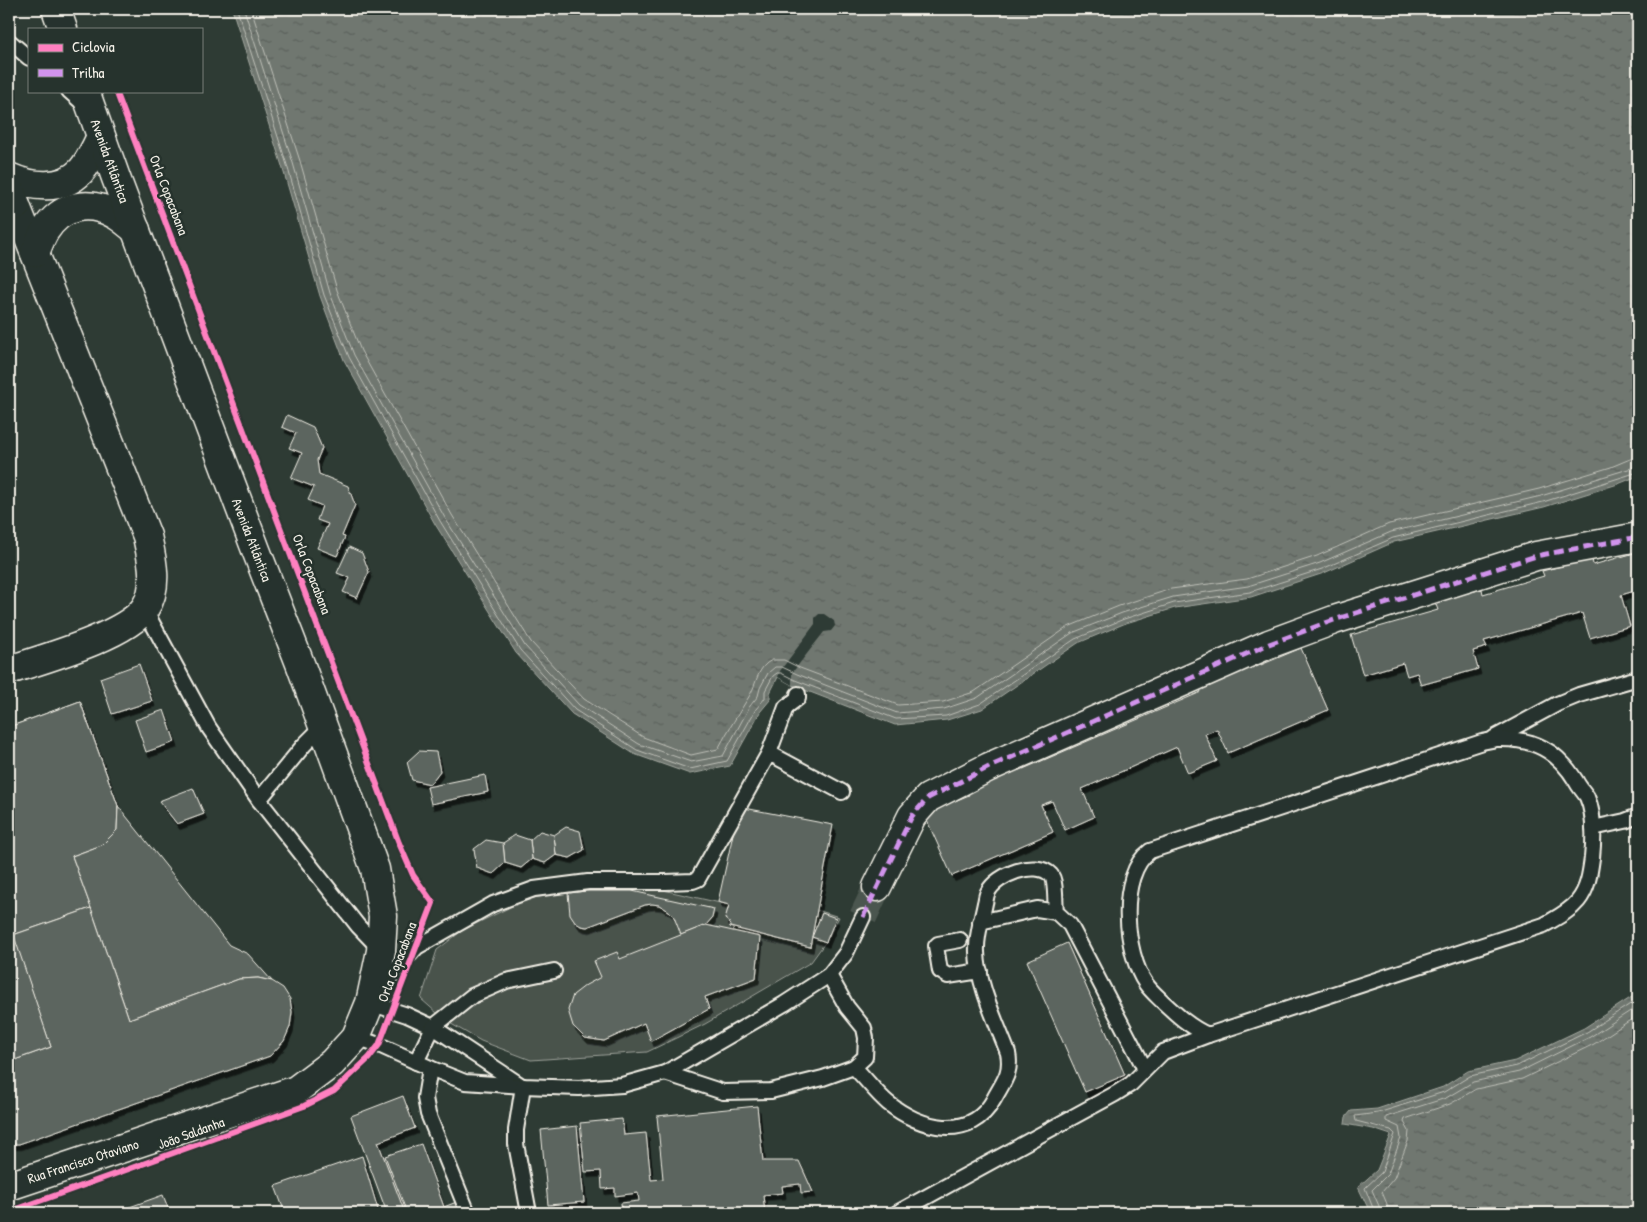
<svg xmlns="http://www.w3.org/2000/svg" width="1647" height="1222" font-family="'Patrick Hand',sans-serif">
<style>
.garden{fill:#48524c;stroke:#9ea29a}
.water{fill:url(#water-ripples);stroke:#a4a8a0}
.pier{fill:#2e3b34}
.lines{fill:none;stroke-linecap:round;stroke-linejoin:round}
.shore{stroke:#bfc0b8;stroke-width:1}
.building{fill:#5c655e;stroke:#f4f1e8;filter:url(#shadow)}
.street-tunnel{stroke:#4c564f;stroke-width:28;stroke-dasharray:28 14;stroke-linecap:butt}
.lane-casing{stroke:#f4f1e8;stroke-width:18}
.street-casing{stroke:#f4f1e8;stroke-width:31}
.secondary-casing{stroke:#f4f1e8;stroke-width:31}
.highway-casing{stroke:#f4f1e8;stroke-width:31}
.lane{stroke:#26332d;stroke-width:14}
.street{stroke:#26332d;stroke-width:28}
.secondary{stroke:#26332d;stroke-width:28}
.highway{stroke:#26332d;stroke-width:28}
.quiet{stroke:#d193ec;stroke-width:5;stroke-dasharray:10 5;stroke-linecap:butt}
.cycleway-casing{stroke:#26332d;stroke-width:9}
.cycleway{stroke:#ff80c0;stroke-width:6}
.labels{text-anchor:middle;stroke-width:5;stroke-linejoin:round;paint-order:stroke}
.street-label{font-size:14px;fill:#f4f1e8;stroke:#26332d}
</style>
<defs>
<pattern id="water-ripples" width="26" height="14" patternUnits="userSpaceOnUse" patternTransform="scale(1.25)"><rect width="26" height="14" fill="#6f7770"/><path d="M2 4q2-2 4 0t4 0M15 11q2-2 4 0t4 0" fill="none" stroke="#5c605b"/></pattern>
<filter id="shadow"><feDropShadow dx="3" dy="5.5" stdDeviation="0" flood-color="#0009"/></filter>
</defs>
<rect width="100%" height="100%" fill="#2e3b34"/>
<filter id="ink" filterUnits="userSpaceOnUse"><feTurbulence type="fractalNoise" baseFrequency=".02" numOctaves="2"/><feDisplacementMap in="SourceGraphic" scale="10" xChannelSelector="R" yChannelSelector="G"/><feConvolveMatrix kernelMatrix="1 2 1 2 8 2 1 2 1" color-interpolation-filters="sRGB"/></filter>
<g filter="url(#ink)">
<!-- garden -->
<polygon class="garden" points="588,889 663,890 729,905 725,919 729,922 730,927 810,947 817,910 839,917 827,940 811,962 705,1024 647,1052 531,1060 481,1041 446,1021 421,999 437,950 463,930 527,899"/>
<!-- water -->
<g class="water">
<polygon points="232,9 1638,9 1638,476 1618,484 1544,507 1394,542 1324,573 1251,597 1175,608 1126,623 1078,643 982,709 947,720 895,725 792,685 778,677 770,693 770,700 760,712 730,766 690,774 634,754 572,714 516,653 435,524 344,360 320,296 282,166"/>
<polygon points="1638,993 1638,1213 1367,1213 1369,1210 1358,1187 1377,1170 1391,1135 1373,1129 1345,1124 1346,1117 1351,1111 1377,1109 1443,1087 1468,1071 1515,1061 1584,1028"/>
</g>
<!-- pier -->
<polygon class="pier" points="819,614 824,614 834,621 835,626 831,631 824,632 792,673 792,685 778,677 780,671 815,624 815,618"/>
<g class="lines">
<!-- shore -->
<g class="shore">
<polyline points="237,9 287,165 324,295 349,357 440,521 520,650 575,710 637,750 690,769 727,761 756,709 765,698 765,691 773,676 777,673 781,673 795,680 896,719 946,716 980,704 1075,639 1124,619 1174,603 1250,592 1322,569 1393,538 1543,502 1638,472"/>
<polyline points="244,9 293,163 330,293 354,355 445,518 525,646 579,705 639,744 691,762 723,756 750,706 758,696 760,688 768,673 775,667 782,667 797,674 897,713 944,709 977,698 1072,633 1122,613 1173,597 1248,586 1320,563 1391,532 1541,496 1638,466"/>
<path d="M251,9L300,161L337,290L361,351L452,515L531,642L584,699L643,737L691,755L718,749C728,730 739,713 750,695C757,683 757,667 772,660H784L800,668L898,705L943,702L974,692L1068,627L1119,606L1171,589L1247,579L1317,556L1389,524L1539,489L1611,467L1630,459L1638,458"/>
<polyline points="1373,1213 1373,1208 1365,1188 1382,1172 1395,1134 1391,1130 1356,1121 1355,1116 1378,1113 1444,1092 1470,1076 1517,1066 1587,1032 1638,999"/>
<polyline points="1379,1213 1379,1206 1372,1190 1388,1174 1401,1138 1399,1127 1386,1121 1386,1117 1446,1098 1473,1082 1519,1072 1590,1037 1638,1006"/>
<polyline points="1387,1213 1387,1204 1382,1192 1394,1178 1408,1141 1409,1131 1404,1122 1405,1119 1450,1104 1476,1089 1522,1079 1594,1044 1638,1015"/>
</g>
</g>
<!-- building -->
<g class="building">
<polygon points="287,415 313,427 322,448 317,460 319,474 348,486 355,505 342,536 345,537 337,556 317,548 328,524 317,520 322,506 308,500 314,487 291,478 302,453 289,448 296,433 282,427"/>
<polygon points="349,547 362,553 369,572 357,598 343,592 350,578 337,573"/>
<polygon points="1638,552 1638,590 1621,595 1630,626 1590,638 1582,613 1484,641 1487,647 1473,651 1478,669 1421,685 1417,673 1407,676 1403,663 1363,675 1351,635 1438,610 1435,602 1482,589 1483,594 1544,576 1542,571 1592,558 1593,565"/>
<polygon points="1301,648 1328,710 1228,753 1217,729 1205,734 1217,761 1188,773 1177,747 1082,789 1094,817 1065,830 1052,801 1041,805 1053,832 952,876 924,814 969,795 964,785 1020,761 1023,769 1201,692 1197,684 1253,659 1256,667"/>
<polygon points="139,664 152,701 112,714 100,678"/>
<polygon points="80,701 118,806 117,830 102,845 72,856 91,908 13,935 9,921 9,831 36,821 43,841 73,831 40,739 9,750 9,727"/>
<polygon points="80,701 118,806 117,830 102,845 72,856 91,908 13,935 9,921 9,727"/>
<polygon points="164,710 175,742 146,752 135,720"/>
<polygon points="419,751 436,752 440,771 430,784 412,780 407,762"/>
<polygon points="485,775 488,792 431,804 427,787"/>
<polygon points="193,788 204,814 177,824 159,801"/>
<polygon points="118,806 229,945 248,954 272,981 258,978 239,979 129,1019 91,908 72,856 102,845 117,830"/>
<polygon points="739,807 833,825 810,947 730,927 729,922 725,919 729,905 718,902"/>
<polygon points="566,827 580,831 584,850 570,858 556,855 554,835"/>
<polygon points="540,831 554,835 556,855 545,863 532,859 530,840"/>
<polygon points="515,835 530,840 532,859 521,868 505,863 503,843"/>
<polygon points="486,840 503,843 505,863 493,874 477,868 474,849"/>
<polygon points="586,891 632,891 714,909 712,918 706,925 681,935 674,917 669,911 659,905 652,904 645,905 587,927 581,926 576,923 570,914 568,893"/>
<polygon points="91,908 129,1019 239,979 258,978 272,981 283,988 290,999 292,1012 290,1027 284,1041 270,1056 19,1144 11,1144 9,1143 9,1062 51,1047 13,935"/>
<polygon points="822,913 836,918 826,942 812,937"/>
<polygon points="9,921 51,1047 9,1062"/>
<polygon points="706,925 760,937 756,978 705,997 709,1009 651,1041 644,1023 604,1041 585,1038 573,1026 568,1010 573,995 586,985 601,977 594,961 617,952 620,959"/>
<polygon points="1067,943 1125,1075 1085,1092 1027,961"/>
<polygon points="403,1096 415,1128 378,1142 405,1213 387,1213 351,1116"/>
<polygon points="757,1106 763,1161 799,1161 813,1192 801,1193 800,1184 782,1186 783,1193 763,1195 765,1213 622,1213 621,1203 639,1201 638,1193 615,1196 615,1188 602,1189 601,1171 585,1172 580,1123 622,1119 624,1135 646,1133 651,1180 663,1179 657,1116"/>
<polygon points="577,1126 584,1202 548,1205 541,1130"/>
<polygon points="421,1144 444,1207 459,1201 464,1213 407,1213 385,1156"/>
<polygon points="362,1156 379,1213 285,1213 275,1186"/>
<polygon points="163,1195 170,1213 113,1213"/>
</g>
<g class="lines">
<!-- street-tunnel -->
<polyline class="street-tunnel" points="863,917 877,887"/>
<!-- lane casing -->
<g class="lane-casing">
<g id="lane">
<polyline points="9,41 29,58"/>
<polyline points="69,91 86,106"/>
<polyline points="144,608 209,728 259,800 304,745 322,727"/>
<polyline points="1494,738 1557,704 1579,695 1638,678"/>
<path d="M1497,739C1533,738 1557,750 1576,781C1579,787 1584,792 1587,797C1595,815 1594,839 1592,858C1590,873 1588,889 1578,901C1569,912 1556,918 1544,925L1208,1035C1190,1027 1177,1015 1162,1001C1157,996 1151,991 1146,984C1125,954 1117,875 1150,851L1482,742Z"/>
<polyline points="769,753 786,707 798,698 798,694"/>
<polyline points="259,800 358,926 381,950"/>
<polyline points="1593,828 1625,821 1638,816"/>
<polyline points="980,922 1037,909 1056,912"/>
<polyline points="960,940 938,944 936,946 940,971 948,976 980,971"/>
<path d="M829,975L847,1007L864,1028L866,1038L865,1057L854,1067C866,1079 876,1093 888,1103C920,1129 971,1142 994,1099C1003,1082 1012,1073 1008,1053C996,1021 978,986 977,952C976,935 982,919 985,903C986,900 986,895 988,892C996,875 1036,859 1051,875C1056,880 1055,904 1056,912L1070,925L1145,1069"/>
<polyline points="378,989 417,947 493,904 534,889 588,882 666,882 693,881 698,879 769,753 842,792"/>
<polyline points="370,1003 407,1015 433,1027 522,1086"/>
<polyline points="356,1037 379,1045 430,1068 465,1082 523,1086 579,1088 622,1085 665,1073 784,1004 829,975 846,953 863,917"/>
<polyline points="416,1062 433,1027 472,996 506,981 554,971"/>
<polyline points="430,1068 425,1098 428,1114 468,1213"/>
<polyline points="665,1073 723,1092 771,1091 823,1078 854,1067"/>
<polyline points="523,1086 516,1130 516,1144 529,1213"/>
<polyline points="897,1213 1115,1094 1131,1084 1163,1052 1208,1035"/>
</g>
</g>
<!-- street casing -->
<g class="street-casing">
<polyline id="street" points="877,887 912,816 928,798 989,767 1269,644 1334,620 1536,556 1638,537"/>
</g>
<!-- secondary casing -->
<g class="secondary-casing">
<path id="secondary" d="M9,670C42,659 126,636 145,608C159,587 152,559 147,536L16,206"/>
</g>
<!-- highway casing -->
<g class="highway-casing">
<g id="highway">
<polyline points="56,9 63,29"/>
<path d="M9,177C31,187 62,191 81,171C90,161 95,148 101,137"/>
<polyline points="9,186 16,206 9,209"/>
<path d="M35,253C38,246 41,237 45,231C61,205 88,200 114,214C122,218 129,225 136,230"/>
<polyline points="9,1186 296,1090 332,1063 356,1037 370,1003 381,951 383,916 375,869 301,666 256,550 116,178 85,91"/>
</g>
</g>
<!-- lane -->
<use href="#lane" class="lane"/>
<!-- street -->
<use href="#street" class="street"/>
<!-- secondary -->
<use href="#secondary" class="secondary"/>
<!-- highway -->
<use href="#highway" class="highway"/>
<!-- quiet -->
<polyline class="quiet" points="863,917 912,816 928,798 989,767 1269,644 1334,620 1536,556 1638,537"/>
<!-- cycleway casing -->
<g class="cycleway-casing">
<polyline id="cycleway" points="9,1212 304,1106 334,1091 369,1058 379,1045 433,903 413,875 399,843 116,91"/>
</g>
<!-- cycleway -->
<use href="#cycleway" class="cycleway"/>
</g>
</g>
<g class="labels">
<!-- street labels -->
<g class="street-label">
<text transform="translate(110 161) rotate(70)" y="5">Avenida Atlântica</text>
<text transform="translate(169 195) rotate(69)" y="5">Orla Copacabana</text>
<text transform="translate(252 540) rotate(69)" y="5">Avenida Atlântica</text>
<text transform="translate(312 574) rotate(69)" y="5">Orla Copacabana</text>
<text transform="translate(397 962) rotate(-69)" y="5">Orla Copacabana</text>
<text transform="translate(191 1133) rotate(-20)" y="5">João Saldanha</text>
<text transform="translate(83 1161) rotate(-18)" y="5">Rua Francisco Otaviano</text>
</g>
</g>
<!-- margin -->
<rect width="1647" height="1222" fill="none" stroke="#26332d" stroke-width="30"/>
<rect x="15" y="15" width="1617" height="1192" fill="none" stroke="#f4f1e8" stroke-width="2" filter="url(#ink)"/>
<!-- legend -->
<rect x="28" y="28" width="175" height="65" fill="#26332d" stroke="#787f78"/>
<rect x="38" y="44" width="25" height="8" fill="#ff80c0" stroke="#787f78"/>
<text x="72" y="52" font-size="15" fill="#f4f1e8">Ciclovia</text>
<rect x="38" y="69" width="25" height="8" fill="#d193ec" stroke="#787f78"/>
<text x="72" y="78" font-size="15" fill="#f4f1e8">Trilha</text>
</svg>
